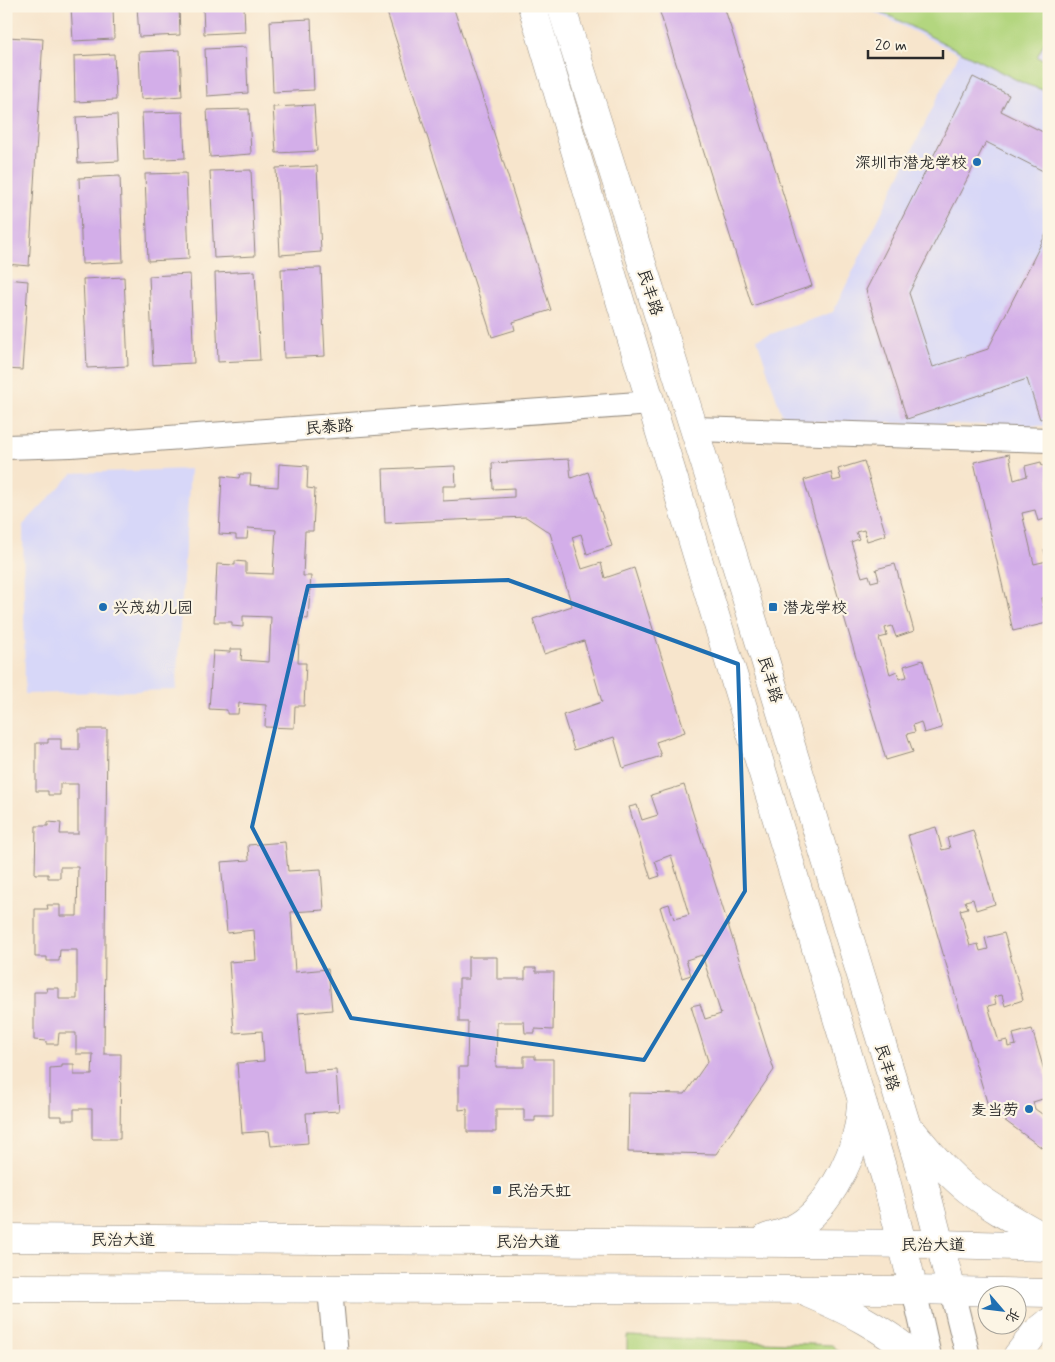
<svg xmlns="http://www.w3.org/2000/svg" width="1055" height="1362" font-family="Mynerve,'LXGW WenKai TC',sans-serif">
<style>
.built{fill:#d7d7f8}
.green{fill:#b3d67f;stroke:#6f8055}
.building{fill:#d3aee9}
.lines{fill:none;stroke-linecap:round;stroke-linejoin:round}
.minor-casing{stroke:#91887c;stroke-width:26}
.major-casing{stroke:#91887c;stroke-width:29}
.minor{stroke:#fff;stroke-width:24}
.major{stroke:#fff;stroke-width:28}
.marked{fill:none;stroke:#1f6fb2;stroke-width:4;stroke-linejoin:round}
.poi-dot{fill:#1f6fb2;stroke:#fcf5e5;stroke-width:2}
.labels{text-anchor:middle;stroke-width:4.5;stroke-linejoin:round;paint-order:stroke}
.poi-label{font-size:16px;fill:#2b2b2b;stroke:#fcf5e5;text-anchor:start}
.street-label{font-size:16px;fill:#2b2b2b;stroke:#fcf5e5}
</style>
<rect width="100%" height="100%" fill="#fcf5e5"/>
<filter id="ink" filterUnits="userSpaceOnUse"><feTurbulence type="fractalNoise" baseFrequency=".02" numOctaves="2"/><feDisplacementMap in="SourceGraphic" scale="10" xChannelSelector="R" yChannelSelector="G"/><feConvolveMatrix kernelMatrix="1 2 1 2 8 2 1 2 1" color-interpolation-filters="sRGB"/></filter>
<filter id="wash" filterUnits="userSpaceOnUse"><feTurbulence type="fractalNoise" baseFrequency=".0096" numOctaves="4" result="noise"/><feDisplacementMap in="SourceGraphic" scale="20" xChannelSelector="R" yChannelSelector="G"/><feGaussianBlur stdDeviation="1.12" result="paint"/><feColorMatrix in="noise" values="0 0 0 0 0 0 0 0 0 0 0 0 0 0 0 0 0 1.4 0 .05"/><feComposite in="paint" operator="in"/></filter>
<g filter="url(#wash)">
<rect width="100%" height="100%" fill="#f7e5cc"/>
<!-- built -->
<g class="built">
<polygon points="862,6 1049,6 1049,426 784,421 757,339 833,312 959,54"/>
<polygon points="190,469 176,690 25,694 23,525 73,473"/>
</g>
<!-- green -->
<g class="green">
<polygon points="870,6 1049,6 1049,33 1037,57 1049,61 1049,92 1025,84"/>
<polygon points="627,1336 832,1345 844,1356 627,1356"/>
</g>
<g id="blocks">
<!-- building -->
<g class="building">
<polygon points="71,6 113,6 114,39 73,41"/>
<polygon points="137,6 179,6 180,35 139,37"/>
<polygon points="203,6 244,6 245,32 204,34"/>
<polygon points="385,6 453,6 551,310 513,322 515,330 492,337"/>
<polygon points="658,6 724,6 812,286 752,306"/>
<polygon points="311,19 314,90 273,92 270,21"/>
<polygon points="6,37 43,39 29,266 6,264"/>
<polygon points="246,47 248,93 207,96 205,49"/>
<polygon points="180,50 182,96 141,99 139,52"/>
<polygon points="114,54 116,100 75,102 74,56"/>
<polygon points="973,77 1009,95 1001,111 1049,135 1049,174 986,142 909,293 933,367 988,349 1049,228 1049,417 1040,419 1027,379 907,419 866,290"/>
<polygon points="314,105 317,151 276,153 273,107"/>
<polygon points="249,109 251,154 210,157 207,110"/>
<polygon points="183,112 185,158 144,160 142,113"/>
<polygon points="117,115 119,161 78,163 76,117"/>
<polygon points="317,166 321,252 280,255 276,168"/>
<polygon points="251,170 255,256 214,258 210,171"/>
<polygon points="186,173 189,259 148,261 145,174"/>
<polygon points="120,176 123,262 82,264 79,178"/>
<polygon points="321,268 325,356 284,358 281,269"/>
<polygon points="255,271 260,360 218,362 215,273"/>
<polygon points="190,274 194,363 153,365 149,276"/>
<polygon points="124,277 128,366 87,368 83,279"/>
<polygon points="6,279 28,281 22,370 6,369"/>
<polygon points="1009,454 1014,480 1027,476 1025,466 1041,462 1042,466 1049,464 1049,518 1038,521 1035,510 1022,513 1034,564 1047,561 1044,550 1049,549 1049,596 1041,598 1047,623 1013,631 974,462"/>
<polygon points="569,459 571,478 588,472 612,546 587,554 581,534 572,537 582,569 601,563 605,578 634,568 685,732 656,742 661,756 623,768 614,737 574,750 563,715 602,702 584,641 544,654 533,619 572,606 550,533 526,517 385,523 383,469 455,466 456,486 443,486 443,501 514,497 514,488 493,489 492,463"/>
<polygon points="864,461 886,535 867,541 864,530 856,532 859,539 851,542 862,577 869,575 871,582 879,580 876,569 895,564 914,631 896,637 892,626 885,628 887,636 879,638 890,674 897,671 899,679 907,677 904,666 923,660 942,728 924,733 921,722 913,725 915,732 907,734 913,752 886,760 804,480 831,472 833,481 841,479 838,469"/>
<polygon points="279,464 308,466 307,488 315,489 313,531 305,531 303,576 311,576 308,619 300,618 298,663 306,663 304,706 295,706 294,728 265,727 266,705 239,703 238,714 227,714 227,710 209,709 213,651 230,652 230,649 242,649 241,660 269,662 271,617 243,616 243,627 232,626 232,622 214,622 217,564 235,565 235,561 246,562 246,573 273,574 276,530 248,528 247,539 236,539 236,535 219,534 222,476 239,478 240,474 251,474 250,485 278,487"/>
<polygon points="79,729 107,729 104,1054 121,1054 120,1139 92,1139 92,1109 74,1109 74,1120 62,1120 62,1116 50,1116 50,1068 62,1067 62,1064 74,1064 74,1075 92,1075 93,1054 76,1054 76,1033 59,1033 58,1044 46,1044 46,1041 34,1040 34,992 47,992 46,988 59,988 59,999 77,999 77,950 60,950 59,961 47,961 47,957 35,957 35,909 48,909 47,905 60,905 60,916 77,916 78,867 60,867 60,878 48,878 48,874 35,874 36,826 48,826 48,822 61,823 60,834 78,834 78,784 60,784 60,795 48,795 48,791 36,791 36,743 48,743 48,739 61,739 61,750 79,750"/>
<polygon points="684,785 774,1070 716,1154 628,1152 629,1093 685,1094 708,1061 691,1006 700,1004 705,1019 721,1014 702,955 686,960 691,975 682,978 660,907 669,904 674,919 689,915 671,855 655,861 660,876 651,879 629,807 637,805 642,820 658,815 651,795"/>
<polygon points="936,827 942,850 950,848 947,838 973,830 995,904 976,910 973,899 965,901 968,908 960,910 970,946 978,944 980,951 988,949 985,938 1004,933 1023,1000 1005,1006 1002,995 994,997 996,1004 988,1006 999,1042 1007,1040 1008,1047 1016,1045 1013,1034 1032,1029 1049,1087 1049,1097 1033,1102 1035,1109 1049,1119 1049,1153 989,1109 908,835"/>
<polygon points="285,842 288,871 321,869 324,910 291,912 295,972 328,969 332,1010 298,1013 303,1072 336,1070 339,1111 306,1113 308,1143 271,1146 269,1131 242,1133 237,1063 264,1061 262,1031 234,1033 229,962 256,960 254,930 227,933 221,862 249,860 248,845"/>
<polygon points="468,957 497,957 497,979 525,979 525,968 536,968 536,972 554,972 553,1030 535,1029 535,1033 525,1033 524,1022 497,1022 496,1067 524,1067 524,1056 535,1056 535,1059 553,1059 553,1117 535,1117 535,1121 524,1121 524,1109 496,1109 496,1132 467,1132 467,1109 459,1110 459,1067 467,1067 468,1022 459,1022 459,979 468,979"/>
</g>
</g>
</g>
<g filter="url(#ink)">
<use href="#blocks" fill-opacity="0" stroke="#91887c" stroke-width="1"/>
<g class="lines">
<!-- minor casing -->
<g class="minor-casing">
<g id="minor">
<polyline points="694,429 1049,440"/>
<polyline points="6,447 71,445 652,403"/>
<polyline points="330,1289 336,1356"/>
<polyline points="914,1290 929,1356"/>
<polyline points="952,1291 968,1356"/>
</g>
</g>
<!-- major casing -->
<g class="major-casing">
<g id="major">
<polyline points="532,6 627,324 886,1180 914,1290"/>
<polyline points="561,6 712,486 923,1179 952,1291"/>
<path d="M914,1133C930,1153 947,1173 967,1189C992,1209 1021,1224 1049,1240"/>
<polyline points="6,1238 940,1244 1049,1247"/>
<path d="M766,1238C775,1235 784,1233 792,1229C824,1215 852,1161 858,1128C860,1121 860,1113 861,1105"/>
<polyline points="6,1288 914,1290 1049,1293"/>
<path d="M809,1294C847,1310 883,1328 915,1356"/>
<polyline points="1017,1356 1034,1334 1049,1322"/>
</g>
</g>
<!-- minor -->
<use href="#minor" class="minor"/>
<!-- major -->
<use href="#major" class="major"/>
</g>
</g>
<!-- marked area -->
<path class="marked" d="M508,580L738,664L745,891L644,1060L351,1018L252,827L308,586Z"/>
<!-- markers -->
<g class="poi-dot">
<circle cx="977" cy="162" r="5"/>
<circle cx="103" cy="607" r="5"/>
<rect x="768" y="602" width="10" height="10" rx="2.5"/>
<circle cx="1029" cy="1109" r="5"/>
<rect x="492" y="1185" width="10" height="10" rx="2.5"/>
</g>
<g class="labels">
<!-- poi labels -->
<g class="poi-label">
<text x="967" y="168" text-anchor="end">深圳市潜龙学校</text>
<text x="113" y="613">兴茂幼儿园</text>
<text x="783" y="613">潜龙学校</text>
<text x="1019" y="1115" text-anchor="end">麦当劳</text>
<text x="507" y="1196">民治天虹</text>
</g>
<!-- street labels -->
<g class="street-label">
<text transform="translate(651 292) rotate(72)" y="6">民丰路</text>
<text transform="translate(329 426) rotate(-4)" y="6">民泰路</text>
<text transform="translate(771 679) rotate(73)" y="6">民丰路</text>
<text transform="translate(888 1067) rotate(73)" y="6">民丰路</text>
<text x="123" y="1245">民治大道</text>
<text x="528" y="1247">民治大道</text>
<text x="933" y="1250">民治大道</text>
</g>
</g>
<!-- margin -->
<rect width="1055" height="1362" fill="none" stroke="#fcf5e5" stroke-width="25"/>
<!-- north arrow -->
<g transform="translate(1002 1310) rotate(118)"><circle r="24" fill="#fcf5e5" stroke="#a8a49b"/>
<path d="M0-4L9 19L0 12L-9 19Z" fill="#1f6fb2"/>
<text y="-8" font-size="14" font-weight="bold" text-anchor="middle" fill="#2b2b2b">北</text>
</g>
<!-- scale -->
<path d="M868 50v8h75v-8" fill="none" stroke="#2b2b2b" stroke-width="2.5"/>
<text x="875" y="50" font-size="15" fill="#2b2b2b" stroke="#fcf5e5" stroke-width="4" paint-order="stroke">20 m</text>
</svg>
